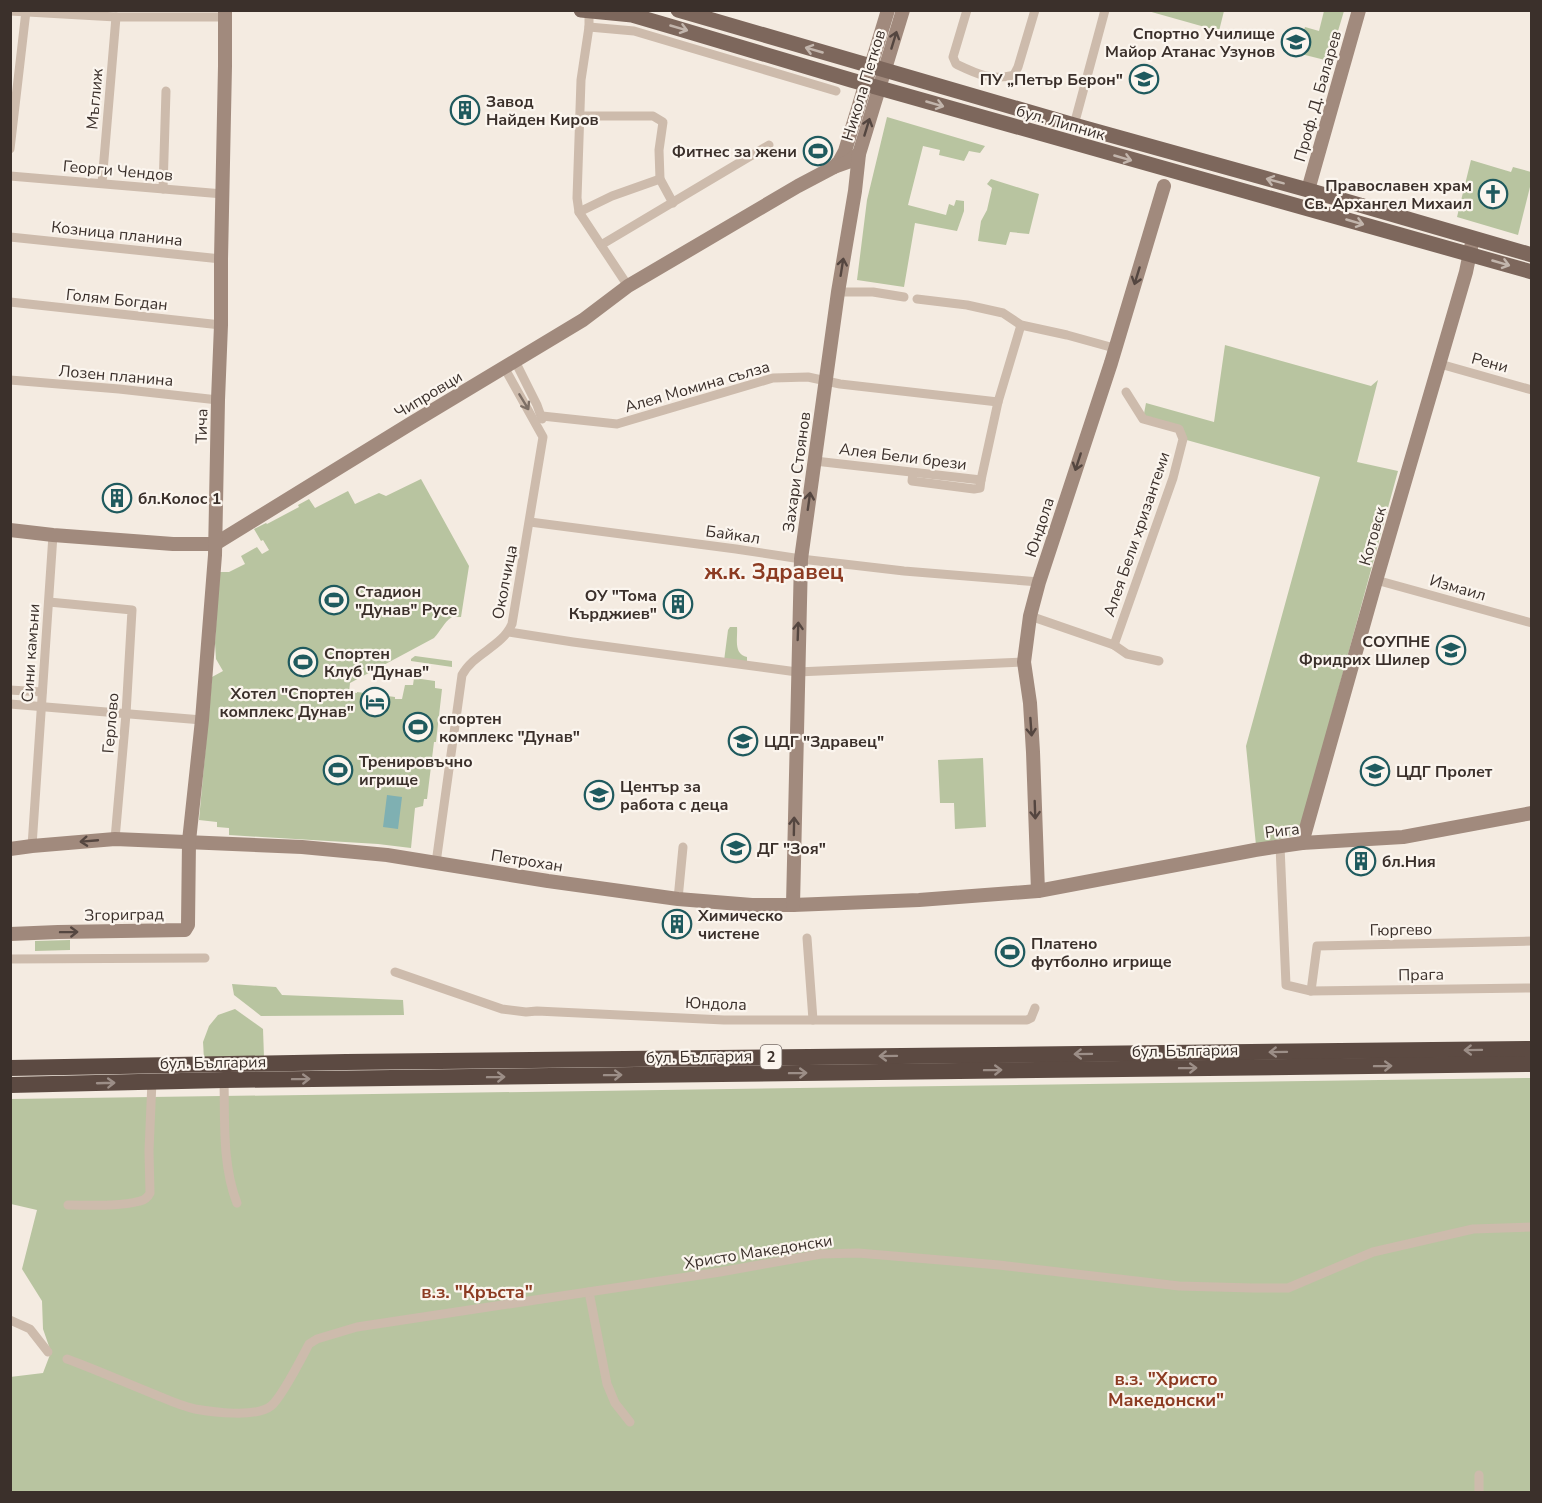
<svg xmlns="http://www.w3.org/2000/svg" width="1542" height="1503" font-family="'Nunito Sans',sans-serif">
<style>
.green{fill:#b8c4a0}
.water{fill:#7fb0b2}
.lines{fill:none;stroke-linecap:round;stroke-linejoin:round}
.street{stroke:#cdbbac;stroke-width:9}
.secondary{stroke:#a18a7d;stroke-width:14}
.primary{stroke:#7d675c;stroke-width:15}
.highway{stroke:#5c4a42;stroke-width:16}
.oneway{stroke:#c2b5ac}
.oneway2{stroke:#544640}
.oneway3{stroke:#7d6f65}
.oneway4{stroke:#9c8e87}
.labels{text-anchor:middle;stroke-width:4.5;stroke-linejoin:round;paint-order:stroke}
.shield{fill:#fbf5ee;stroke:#756b66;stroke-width:1.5}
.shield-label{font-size:15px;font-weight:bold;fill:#3b302b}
.poi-label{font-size:16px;font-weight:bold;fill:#3b302b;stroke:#fbf5ee;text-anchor:start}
.street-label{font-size:16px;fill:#3b302b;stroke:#fbf5ee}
.neighbourhood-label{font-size:18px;font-weight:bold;fill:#8c3b22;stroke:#fbf5ee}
.district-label{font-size:22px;font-weight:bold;fill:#8c3b22;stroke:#fbf5ee}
</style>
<rect width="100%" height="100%" fill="#f4ebe1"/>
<!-- green -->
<g class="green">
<polygon points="1148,11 1224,11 1219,31"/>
<polygon points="1324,11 1344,11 1329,61 1297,53 1305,27 1319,31"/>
<polygon points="887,117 985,146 980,153 969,151 964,161 939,155 940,150 923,146 908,205 946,215 949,204 954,206 956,200 964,201 964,211 957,231 915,223 904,287 857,280 867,200"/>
<polygon points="1471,160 1511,172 1513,167 1531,172 1531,183 1518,235 1457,217"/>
<polygon points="991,179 1039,194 1029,234 1010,232 1006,245 978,241 981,221 987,210 992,188 987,184"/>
<polygon points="1225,345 1371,386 1378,380 1357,462 1398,471 1299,834 1256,845 1246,746 1320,477 1183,439 1179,429 1143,419 1146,403 1214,422"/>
<path d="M421,479L469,566L461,617H452C443,623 441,631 434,638L350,683L349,692L357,693V692L395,697V699H402L405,685H413L414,678L435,681V688L442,689L436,742H434L427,799H424L423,806L415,808L411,848L378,844L229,835V828L217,827V822L199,820L212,677L223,671L216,659L215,643L219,572H229L245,564L241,556L257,547L262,554L269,550L263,540L261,541L254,529L266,523L267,524L299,507L298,505L309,499L315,508L348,491L355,504L379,493L386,496Z"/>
<path d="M730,627H737C738,638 733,654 747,657V664L724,661L728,630Z"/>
<polygon points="415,656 452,661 452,667 411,661 411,659"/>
<polygon points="983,758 986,827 955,829 954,803 940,803 938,760"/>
<polygon points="70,940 70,950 35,951 35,941"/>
<polygon points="232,984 276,987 282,995 403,1000 404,1015 261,1016 234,995"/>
<polygon points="235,1009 263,1029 264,1057 204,1059 203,1042 209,1026 218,1015"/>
<polygon points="1531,1078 1531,1492 11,1492 10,1377 43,1373 51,1352 43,1329 42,1301 22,1269 37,1210 11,1204 11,1099"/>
</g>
<!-- water -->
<polygon class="water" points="387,795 402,797 398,829 383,827"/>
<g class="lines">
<!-- street -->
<g class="street">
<path d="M967,10L953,57L956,64C977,74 991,81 1014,75L1018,67L1035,10"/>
<polyline points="10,11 116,17 225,17"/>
<polyline points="589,11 589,27 581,80 577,198 579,212 628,286"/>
<polyline points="589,27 634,31 836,91"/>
<polyline points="580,116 653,116 663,122 659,150 660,179 673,203"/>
<polyline points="1074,125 1105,10"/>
<polyline points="10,149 26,11"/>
<polyline points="10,176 223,194"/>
<polyline points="102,183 116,17"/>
<polyline points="163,189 166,91"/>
<polyline points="579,212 612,196 660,179"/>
<polyline points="10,237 221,259"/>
<polyline points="601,245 769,145"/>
<polyline points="838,292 873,292 904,297"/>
<polyline points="917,299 967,305 1003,313 1021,325 1067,335 1114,348"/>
<polyline points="10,302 221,325"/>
<polyline points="515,361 537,405 542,419"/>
<polyline points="1440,364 1532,390"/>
<polyline points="10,380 119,389 218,400"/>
<polyline points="542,416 617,424 773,378 808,377 840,384 998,402 1021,325"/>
<polyline points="815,461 981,480 998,402"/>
<polyline points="913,473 912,481 974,489 980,488 981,480"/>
<polyline points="530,522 736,549 801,559 904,571 1039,582"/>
<polyline points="1376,580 1532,623"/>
<polyline points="49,602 132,610 126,714 115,839"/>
<polyline points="1030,616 1114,645 1127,654 1159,661"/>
<polyline points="509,632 573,642 797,672 1024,662"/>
<polyline points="1114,645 1173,478 1183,439 1179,429 1143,419 1126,392"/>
<polyline points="10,690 42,692"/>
<polyline points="10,704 202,720"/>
<polyline points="32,846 53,535"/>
<polyline points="1280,846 1286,985 1311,991 1532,988"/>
<path d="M436,863L462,675C474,653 502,647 512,624L543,437L504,367"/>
<polyline points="678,899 683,847"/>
<polyline points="807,938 813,1020"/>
<polyline points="10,959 205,958"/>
<polyline points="395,972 502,1009 526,1012 537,1011 724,1020 1027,1020 1031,1018 1035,1008"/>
<polyline points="1311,991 1317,946 1532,941"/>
<path d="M224,1080C225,1120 222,1165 237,1203"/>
<path d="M68,1205C90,1205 118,1207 140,1201C145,1200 148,1197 150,1193L149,1151L152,1081"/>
<polyline points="589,1292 607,1384 615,1403 630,1422"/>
<polyline points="10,1320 30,1329 48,1352"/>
<path d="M67,1359C97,1370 126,1383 156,1395C168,1400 181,1406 195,1409C212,1412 256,1418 271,1406C282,1397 301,1359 309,1344L317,1339L357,1327L720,1272L821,1254L858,1253L999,1265L1179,1286L1252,1288H1288L1373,1252L1473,1229L1532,1227"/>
<polyline points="1479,1492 1479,1475"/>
</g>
<!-- secondary -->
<g class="secondary">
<polyline points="834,167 839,162 845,151 888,10"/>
<polyline points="1308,190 1359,10"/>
<polyline points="10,530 53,535 173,544 215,544 410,424 583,320 628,286 798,186 834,167 848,162 859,154"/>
<polyline points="1302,843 1375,584 1466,272 1473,238"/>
<polyline points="10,849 32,846 115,839 302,847 387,855 548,881 678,899 752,905 793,905 919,900 1038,891 1255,850 1302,843 1403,837 1532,813"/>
<polyline points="1038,891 1033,752 1030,703 1024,662 1030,616 1039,582 1111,363 1164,186"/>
<polyline points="793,905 801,559 838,292 855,191 859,154 903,10"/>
<polyline points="10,934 58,932 185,930 188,925 189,841 202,720 215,555 218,400 221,325 221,259 225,66 225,10"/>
</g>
<!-- primary -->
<g class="primary">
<polyline points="581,10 632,15 673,27 851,80 1532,272"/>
<polyline points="678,10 1074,125 1308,190 1532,255"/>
</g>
<!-- highway -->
<g class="highway">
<polyline points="10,1068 346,1062 1532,1049"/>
<polyline points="10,1085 224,1080 1532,1064"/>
</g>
</g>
<!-- one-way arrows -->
<defs><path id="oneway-shaft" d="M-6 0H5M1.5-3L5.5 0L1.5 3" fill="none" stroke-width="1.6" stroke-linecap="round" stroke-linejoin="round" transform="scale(1.5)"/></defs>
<g class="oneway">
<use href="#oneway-shaft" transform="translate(679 28) rotate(16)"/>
<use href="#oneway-shaft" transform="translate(814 50) rotate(-164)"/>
<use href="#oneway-shaft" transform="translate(935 104) rotate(16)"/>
<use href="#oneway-shaft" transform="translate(1123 158) rotate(16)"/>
<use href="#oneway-shaft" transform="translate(1275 181) rotate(-165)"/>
<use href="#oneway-shaft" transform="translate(1355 222) rotate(16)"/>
<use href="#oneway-shaft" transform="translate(1501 263) rotate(16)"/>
</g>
<g class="oneway2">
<use href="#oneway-shaft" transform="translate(894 40) rotate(-73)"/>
<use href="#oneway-shaft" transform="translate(867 127) rotate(-73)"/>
<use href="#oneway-shaft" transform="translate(842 267) rotate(-81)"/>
<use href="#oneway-shaft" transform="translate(1137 276) rotate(107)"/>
<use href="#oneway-shaft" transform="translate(1078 462) rotate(108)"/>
<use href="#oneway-shaft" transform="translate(809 501) rotate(-82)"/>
<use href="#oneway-shaft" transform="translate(798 631) rotate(-88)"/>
<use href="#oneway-shaft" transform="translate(1031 727) rotate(86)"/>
<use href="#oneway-shaft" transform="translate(1035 810) rotate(88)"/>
<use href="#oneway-shaft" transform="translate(794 826) rotate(-89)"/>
<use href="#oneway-shaft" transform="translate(89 841) rotate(175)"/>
<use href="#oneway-shaft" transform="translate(69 932) rotate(-1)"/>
</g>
<use class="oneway3" href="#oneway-shaft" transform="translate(524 402) rotate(59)"/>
<g class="oneway4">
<use href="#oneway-shaft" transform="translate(1473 1050) rotate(179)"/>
<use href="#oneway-shaft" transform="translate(1278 1052) rotate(179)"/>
<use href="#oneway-shaft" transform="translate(1083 1054) rotate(179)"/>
<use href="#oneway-shaft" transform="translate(888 1056) rotate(179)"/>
<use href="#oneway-shaft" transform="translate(1383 1066) rotate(-1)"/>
<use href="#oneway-shaft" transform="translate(1188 1068) rotate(-1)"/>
<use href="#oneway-shaft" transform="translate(993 1070) rotate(-1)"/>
<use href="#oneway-shaft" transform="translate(798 1073) rotate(-1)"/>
<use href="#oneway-shaft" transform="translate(613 1075) rotate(-1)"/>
<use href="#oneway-shaft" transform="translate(496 1077) rotate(-1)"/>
<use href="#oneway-shaft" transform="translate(301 1079) rotate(-1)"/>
<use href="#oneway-shaft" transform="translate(106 1083) rotate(-2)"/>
</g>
<!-- icons -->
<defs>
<g id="school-ring" transform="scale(1.5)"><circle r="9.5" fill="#fbf5ee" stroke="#1f5a5e" stroke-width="1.5"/><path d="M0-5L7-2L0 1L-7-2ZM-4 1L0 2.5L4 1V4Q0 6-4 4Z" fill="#1f5a5e"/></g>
<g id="building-ring" transform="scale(1.5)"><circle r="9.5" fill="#fbf5ee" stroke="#1f5a5e" stroke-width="1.5"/><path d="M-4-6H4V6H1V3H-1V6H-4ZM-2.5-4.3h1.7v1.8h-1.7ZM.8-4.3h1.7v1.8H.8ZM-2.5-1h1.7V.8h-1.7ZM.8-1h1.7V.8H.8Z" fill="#1f5a5e"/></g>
<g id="stadium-ring" transform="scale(1.5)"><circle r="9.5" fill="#fbf5ee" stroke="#1f5a5e" stroke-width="1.5"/><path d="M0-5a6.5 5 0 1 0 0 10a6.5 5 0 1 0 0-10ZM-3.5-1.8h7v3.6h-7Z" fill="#1f5a5e"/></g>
<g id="church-ring" transform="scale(1.5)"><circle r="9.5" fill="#fbf5ee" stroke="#1f5a5e" stroke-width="1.5"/><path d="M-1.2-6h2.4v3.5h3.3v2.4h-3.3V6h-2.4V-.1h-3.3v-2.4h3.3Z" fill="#1f5a5e"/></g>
<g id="hotel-ring" transform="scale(1.5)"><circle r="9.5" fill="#fbf5ee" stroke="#1f5a5e" stroke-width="1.5"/><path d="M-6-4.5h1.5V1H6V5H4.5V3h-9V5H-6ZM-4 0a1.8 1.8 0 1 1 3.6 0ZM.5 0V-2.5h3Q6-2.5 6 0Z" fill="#1f5a5e"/></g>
</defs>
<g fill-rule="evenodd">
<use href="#school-ring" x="1296" y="42"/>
<use href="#school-ring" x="1144" y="79"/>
<use href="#building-ring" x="465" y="110"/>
<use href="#stadium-ring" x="818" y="151"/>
<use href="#church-ring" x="1493" y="194"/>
<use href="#building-ring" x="117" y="498"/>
<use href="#stadium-ring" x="334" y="600"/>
<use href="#building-ring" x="678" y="604"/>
<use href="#school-ring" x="1451" y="650"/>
<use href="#stadium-ring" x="303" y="662"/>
<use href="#hotel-ring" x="375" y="702"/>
<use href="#stadium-ring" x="418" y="727"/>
<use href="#school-ring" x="743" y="741"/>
<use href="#stadium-ring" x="338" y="770"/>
<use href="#school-ring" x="1375" y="771"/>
<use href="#school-ring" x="599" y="795"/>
<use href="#school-ring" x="736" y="848"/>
<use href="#building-ring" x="1361" y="861"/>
<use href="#building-ring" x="677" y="924"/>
<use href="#stadium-ring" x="1010" y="952"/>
</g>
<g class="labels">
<!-- shield labels -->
<rect class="shield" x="760.5" y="1045" width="21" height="24" rx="4.5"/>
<g class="shield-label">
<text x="771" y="1062">2</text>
</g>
<!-- poi labels -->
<g class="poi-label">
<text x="1275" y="39" text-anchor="end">Спортно Училище<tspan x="1275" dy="18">Майор Атанас Узунов</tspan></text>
<text x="1123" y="85" text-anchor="end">ПУ „Петър Берон"</text>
<text x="486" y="107">Завод<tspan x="486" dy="18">Найден Киров</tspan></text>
<text x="797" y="157" text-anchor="end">Фитнес за жени</text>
<text x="1472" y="191" text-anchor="end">Православен храм<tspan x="1472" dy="18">Св. Архангел Михаил</tspan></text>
<text x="138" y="504">бл.Колос 1</text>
<text x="355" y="597">Стадион<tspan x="355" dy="18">"Дунав" Русе</tspan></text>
<text x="657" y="601" text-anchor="end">ОУ "Тома<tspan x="657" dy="18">Кърджиев"</tspan></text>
<text x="1430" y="647" text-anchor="end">СОУПНЕ<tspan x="1430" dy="18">Фридрих Шилер</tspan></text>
<text x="324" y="659">Спортен<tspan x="324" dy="18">Клуб "Дунав"</tspan></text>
<text x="354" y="699" text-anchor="end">Хотел "Спортен<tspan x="354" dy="18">комплекс Дунав"</tspan></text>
<text x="439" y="724">спортен<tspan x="439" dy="18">комплекс "Дунав"</tspan></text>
<text x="764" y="747">ЦДГ "Здравец"</text>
<text x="359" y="767">Тренировъчно<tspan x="359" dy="18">игрище</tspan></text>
<text x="1396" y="777">ЦДГ Пролет</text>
<text x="620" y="792">Център за<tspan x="620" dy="18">работа с деца</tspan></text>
<text x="757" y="854">ДГ "Зоя"</text>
<text x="1382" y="867">бл.Ния</text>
<text x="698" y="921">Химическо<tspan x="698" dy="18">чистене</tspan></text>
<text x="1031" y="949">Платено<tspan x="1031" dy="18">футболно игрище</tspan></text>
</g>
<!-- street labels -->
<g class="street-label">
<text transform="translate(863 85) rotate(-73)" y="6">Никола Петков</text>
<text transform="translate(1317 96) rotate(-74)" y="6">Проф. Д. Баларев</text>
<text transform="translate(94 99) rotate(-85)" y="6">Мъглиж</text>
<text transform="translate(1061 122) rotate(16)" y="6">бул. Липник</text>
<text transform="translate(118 170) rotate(5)" y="6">Георги Чендов</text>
<text transform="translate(117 233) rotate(6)" y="6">Козница планина</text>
<text transform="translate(117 299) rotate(6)" y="6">Голям Богдан</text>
<text transform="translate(1490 362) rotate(15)" y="6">Рени</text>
<text transform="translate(116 375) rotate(5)" y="6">Лозен планина</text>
<text transform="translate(697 386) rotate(-16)" y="6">Алея Момина сълза</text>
<text transform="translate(428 394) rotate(-31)" y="6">Чипровци</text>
<text transform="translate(201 426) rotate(-89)" y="6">Тича</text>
<text transform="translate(903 456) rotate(7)" y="6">Алея Бели брези</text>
<text transform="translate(796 472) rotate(-82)" y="6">Захари Стоянов</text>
<text transform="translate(1039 527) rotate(-72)" y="6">Юндола</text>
<text transform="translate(733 534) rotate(8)" y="6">Байкал</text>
<text transform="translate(1136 534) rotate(-71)" y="6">Алея Бели хризантеми</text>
<text transform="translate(1372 536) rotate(-74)" y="6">Котовск</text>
<text transform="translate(504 582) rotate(-79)" y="6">Околчица</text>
<text transform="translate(1458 587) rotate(16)" y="6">Измаил</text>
<text transform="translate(30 653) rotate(-86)" y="6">Сини камъни</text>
<text transform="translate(110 723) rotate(-85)" y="6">Герлово</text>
<text transform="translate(1282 830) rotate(-7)" y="6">Рига</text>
<text transform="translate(527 860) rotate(9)" y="6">Петрохан</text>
<text transform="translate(124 914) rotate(-1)" y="6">Згориград</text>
<text transform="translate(1401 929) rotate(-1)" y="6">Гюргево</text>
<text transform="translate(1421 974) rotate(-1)" y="6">Прага</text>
<text transform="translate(716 1003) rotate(2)" y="6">Юндола</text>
<text transform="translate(1185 1050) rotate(-1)" y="6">бул. България</text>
<text transform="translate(699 1056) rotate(-1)" y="6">бул. България</text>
<text transform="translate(213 1062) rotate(-1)" y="6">бул. България</text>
<text transform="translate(758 1251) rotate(-9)" y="6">Христо Македонски</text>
</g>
<!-- neighbourhood labels -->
<g class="neighbourhood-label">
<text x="477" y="1298">в.з. "Кръста"</text>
<text x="1166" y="1385">в.з. "Христо<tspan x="1166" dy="21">Македонски"</tspan></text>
</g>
<!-- district labels -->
<g class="district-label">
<text x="774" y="579">ж.к. Здравец</text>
</g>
</g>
<!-- border -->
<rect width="1542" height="1503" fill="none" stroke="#3b302b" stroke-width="24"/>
</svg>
